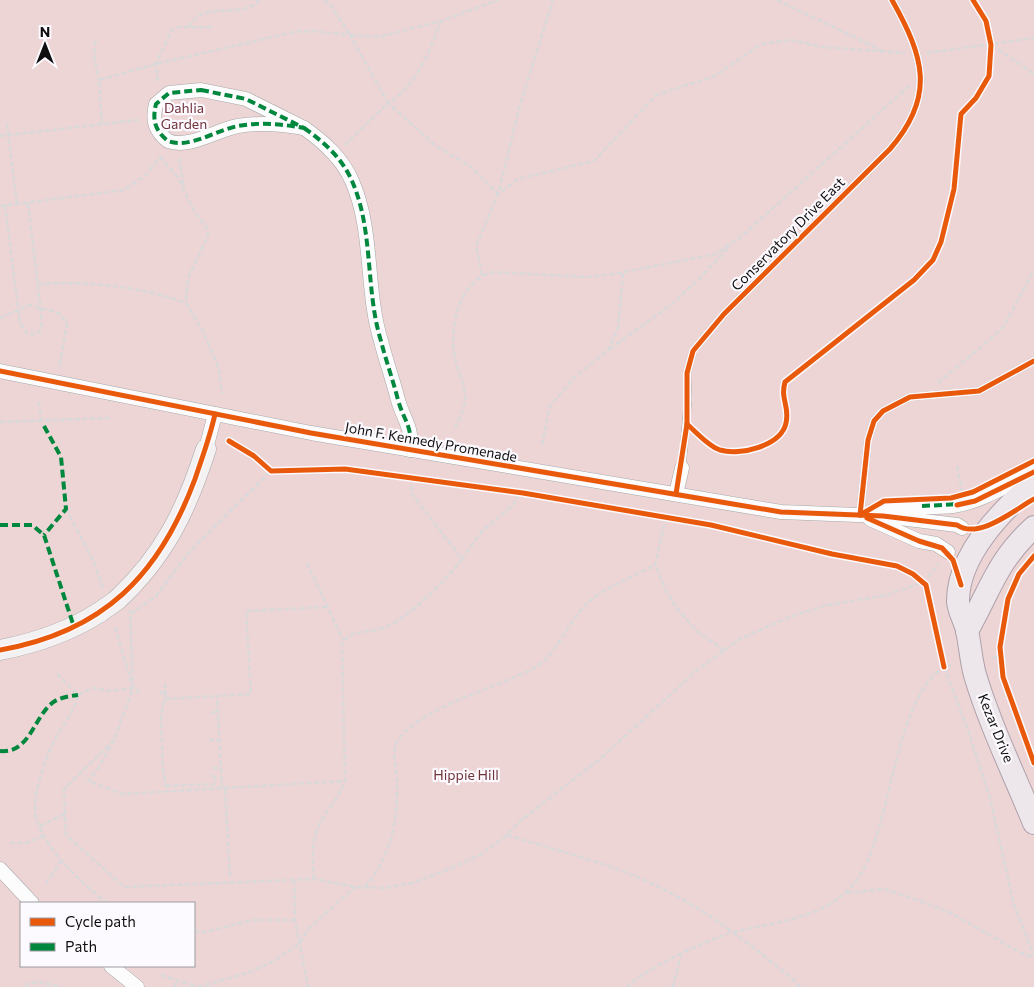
<svg xmlns="http://www.w3.org/2000/svg" width="1034" height="987" font-family="Commissioner,sans-serif">
<style>
.green{fill:#edd4d5;fill-rule:evenodd}
.lines{fill:none;stroke-linecap:round;stroke-linejoin:round}
.lane-casing{stroke:#a8a8a9;stroke-width:8}
.street-casing{stroke:#a8a8a9;stroke-width:15}
.secondary-casing{stroke:#a8a8a9;stroke-width:21}
.primary-casing{stroke:#aea1aa;stroke-width:24}
.path{stroke:#d9d9da;stroke-width:2.5;stroke-dasharray:5 2.5;stroke-linecap:butt}
.lane{stroke:#fcfcfd;stroke-width:7}
.street{stroke:#fcfcfd;stroke-width:14}
.secondary{stroke:#f4f1f3;stroke-width:20}
.primary{stroke:#ede6eb;stroke-width:22}
.secondary-bridge-casing{stroke:#a8a8a9;stroke-width:21;stroke-linecap:butt}
.secondary-bridge{stroke:#f4f1f3;stroke-width:20}
.quiet{stroke:#00873e;stroke-width:4;stroke-dasharray:8 4;stroke-linecap:butt}
.cycleway-casing{stroke:#fcfafe;stroke-width:8}
.cycleway{stroke:#e8590c;stroke-width:5}
.labels{text-anchor:middle;stroke-width:4.5;stroke-linejoin:round;paint-order:stroke}
.park-label{font-size:14px;fill:#70343b;stroke:#fcfafe}
.street-label{font-size:14px;fill:#0f0f10;stroke:#fcfafe}
</style>
<rect width="100%" height="100%" fill="#eeeeef"/>
<!-- green -->
<path class="green" d="M0,0H1034V987H0ZM21,903H194V966H21Z"/>
<g class="lines">
<!-- lane casing -->
<g class="lane-casing">
<g id="lane">
<path d="M682,468L688,400L687,373L693,351L724,314L890,149C936,96 924,57 892,0"/>
<polyline points="860,515 868,440 874,421 883,411 910,397 979,391 1034,361"/>
</g>
</g>
<!-- street casing -->
<g class="street-casing">
<g id="street">
<path d="M201,90L246,99L304,128C282,124 260,122 238,126C216,130 190,149 168,141C155,131 152,120 156,104L169,93Z"/>
<path d="M304,128C324,142 342,158 352,181C374,231 365,289 381,341C386,361 393,380 398,400C404,421 413,427 410,450"/>
<polyline points="0,371 311,433 715,501 781,512 883,516 957,525 962,528"/>
<polyline points="206,449 215,414"/>
<polyline points="676,494 682,468"/>
<path d="M873,511C899,504 926,509 953,506C982,502 1008,484 1034,472"/>
<polyline points="870,519 919,541 936,544 948,552"/>
<polyline points="0,869 32,903"/>
<polyline points="111,966 137,987"/>
</g>
</g>
<!-- secondary casing -->
<g class="secondary-casing">
<g id="secondary">
<path d="M117,600C164,556 186,511 206,449"/>
<path d="M0,650C36,643 69,632 100,612"/>
</g>
</g>
<!-- primary casing -->
<g class="primary-casing">
<g id="primary">
<path d="M1034,483C1002,510 958,555 958,601C958,610 965,621 967,630C970,645 971,660 975,675C990,725 1014,774 1034,823"/>
<path d="M967,631C991,589 996,562 1034,527"/>
</g>
</g>
<!-- path -->
<g class="path">
<polyline points="324,0 332,7 350,35 379,37 441,21 498,0"/>
<polyline points="777,0 881,50"/>
<path d="M441,21C429,52 418,84 388,103L436,146L470,166L498,194L518,179L594,161L656,95L715,76L761,44L791,40L822,47L905,53"/>
<path d="M189,27C202,0 233,19 257,3L258,0"/>
<polyline points="97,42 95,42 94,57 99,80"/>
<polyline points="992,45 1034,74"/>
<polyline points="927,53 1034,38"/>
<polyline points="158,81 156,64 171,31 178,27 214,27"/>
<polyline points="7,124 17,204"/>
<polyline points="102,124 99,80 156,64 294,32 313,31 350,35 388,103 345,145"/>
<polyline points="0,136 138,120"/>
<polyline points="160,157 179,179 194,211 207,228 208,236 188,278 186,297 186,303 202,329 219,369 222,394"/>
<polyline points="179,158 184,187"/>
<polyline points="5,205 20,323 27,334 36,334 40,331 42,322 28,202"/>
<polyline points="0,206 124,190 145,176 161,156"/>
<polyline points="482,275 476,246 498,194 520,105 553,0"/>
<path d="M38,284C89,281 138,286 186,303"/>
<polyline points="0,318 29,305 56,312 61,315 67,324 59,369"/>
<polyline points="610,349 672,304 698,280 730,246"/>
<polyline points="938,383 1002,329 1034,270"/>
<polyline points="39,402 41,420 44,426"/>
<polyline points="0,422 109,418"/>
<path d="M455,428C459,420 464,409 465,400C466,385 458,372 455,359C449,327 458,281 493,272L586,277L614,274L716,254L742,236L909,86"/>
<polyline points="542,445 550,406 574,378 608,350 618,328 623,273"/>
<polyline points="957,466 962,491"/>
<polyline points="66,509 94,562 103,589"/>
<polyline points="666,517 655,565 667,593 679,611 699,633 724,650"/>
<polyline points="462,559 482,531 513,505 520,493"/>
<polyline points="307,563 343,640"/>
<polyline points="131,614 156,596 190,551 271,471"/>
<polyline points="115,627 133,688 139,692"/>
<polyline points="992,658 1001,656"/>
<polyline points="944,667 968,730 990,798 1014,905 1034,955"/>
<polyline points="57,674 78,695 93,688 108,691 133,688"/>
<polyline points="165,683 166,699 217,696"/>
<polyline points="160,693 166,692 161,715 163,770 167,791"/>
<path d="M78,695C73,716 61,726 52,745C45,761 33,794 35,812C39,844 82,884 107,903"/>
<polyline points="211,713 218,712"/>
<polyline points="114,740 99,767 88,781 122,794 345,781"/>
<polyline points="209,740 219,740"/>
<polyline points="213,768 221,768"/>
<polyline points="166,786 215,784 215,775 211,776"/>
<polyline points="222,788 217,696 251,694 246,611 327,607"/>
<polyline points="225,789 230,877"/>
<polyline points="65,814 64,789 114,740 133,688 130,610"/>
<polyline points="40,826 65,814 66,835 124,887 314,879 356,887 386,888 412,883 449,869 480,855 507,835 520,821 600,759 696,671 740,639 787,618 823,606 887,595 923,582 939,564"/>
<path d="M507,835C550,849 595,859 637,877C696,901 746,941 795,981L800,987"/>
<polyline points="10,843 27,843 43,836"/>
<path d="M314,879C312,857 311,837 323,818C330,805 340,796 345,781L342,644C351,628 368,634 383,628C409,618 445,581 462,559L411,493L412,478"/>
<polyline points="294,880 295,920 308,987"/>
<polyline points="46,883 62,860"/>
<path d="M365,887C391,856 398,822 397,782C397,770 392,755 396,744C411,710 502,686 534,668C560,653 568,618 592,599C610,585 635,576 655,565"/>
<polyline points="847,893 884,889 912,898 951,913 1021,953 1034,957"/>
<polyline points="194,931 206,932 252,920 295,920"/>
<polyline points="161,975 198,987"/>
<polyline points="26,987 27,984 40,982 60,987"/>
<polyline points="174,987 178,981"/>
<polyline points="198,987 247,973 274,961 299,944 309,928 355,887"/>
<path d="M627,987C641,971 712,937 734,932C777,921 827,919 856,881C893,833 894,682 951,665"/>
<polyline points="673,987 681,955"/>
</g>
<!-- lane -->
<use href="#lane" class="lane"/>
<!-- street -->
<use href="#street" class="street"/>
<!-- secondary -->
<use href="#secondary" class="secondary"/>
<!-- primary -->
<use href="#primary" class="primary"/>
<!-- secondary-bridge casing -->
<g class="secondary-bridge-casing">
<polyline id="secondary-bridge" points="100,612 117,600"/>
</g>
<!-- secondary-bridge -->
<use href="#secondary-bridge" class="secondary-bridge"/>
<!-- quiet -->
<g class="quiet">
<path d="M201,90L246,99L304,128C282,124 260,122 238,126C216,130 190,149 168,141C155,131 152,120 156,104L169,93Z"/>
<path d="M304,128C324,142 342,158 352,181C374,231 365,289 381,341C386,361 393,380 398,400C404,421 413,427 410,450"/>
<polyline points="44,426 61,457 66,509 44,535"/>
<polyline points="922,506 961,504"/>
<polyline points="0,525 32,525 44,535 74,627"/>
<path d="M0,751C31,754 34,714 55,701C62,697 70,696 78,695"/>
</g>
<!-- cycleway casing -->
<g class="cycleway-casing">
<g id="cycleway">
<path d="M0,371L311,433L721,502L781,512L883,516L957,525C979,540 1014,510 1034,499"/>
<path d="M687,424C696,432 708,446 720,450C740,456 781,446 786,423C790,406 780,400 785,382L914,280L933,260L941,242L954,189L961,114L976,98L989,76L991,45L986,21L973,0"/>
<polyline points="229,441 254,456 271,471 345,469 523,493 711,525 832,554 897,566 913,574 926,585 944,667"/>
<path d="M676,494L687,424V373L693,351L724,314L890,149C936,96 924,57 892,0"/>
<polyline points="957,505 975,501 1034,472"/>
<polyline points="860,515 868,440 874,421 883,411 910,397 979,391 1034,361"/>
<polyline points="860,515 884,501 951,498 973,492 1034,461"/>
<polyline points="867,518 919,541 942,548 953,560 961,585"/>
<polyline points="1034,556 1019,574 1008,599 1000,647 1003,677 1034,763"/>
<path d="M0,650C103,632 159,576 195,479C202,458 210,437 215,414"/>
</g>
</g>
<!-- cycleway -->
<use href="#cycleway" class="cycleway"/>
</g>
<g class="labels">
<!-- park labels -->
<g class="park-label">
<text x="184" y="113">Dahlia<tspan x="184" dy="16">Garden</tspan></text>
<text x="466" y="780">Hippie Hill</text>
</g>
<!-- street labels -->
<g class="street-label">
<text transform="translate(788 234) rotate(-45)" y="5">Conservatory Drive East</text>
<text transform="translate(431 442) rotate(10)" y="5">John F. Kennedy Promenade</text>
<text transform="translate(996 728) rotate(68)" y="5">Kezar Drive</text>
</g>
</g>
<!-- legend -->
<rect x="20" y="902" width="175" height="65" fill="#fcfafe" stroke="#9d9c9f"/>
<rect x="30" y="918" width="25" height="8" fill="#e8590c" stroke="#9d9c9f"/>
<text x="65" y="927" font-size="15" fill="#0f0f10">Cycle path</text>
<rect x="30" y="943" width="25" height="8" fill="#00873e" stroke="#9d9c9f"/>
<text x="65" y="952" font-size="15" fill="#0f0f10">Path</text>
<!-- north arrow -->
<g transform="translate(45 45)" stroke="#fcfafe" stroke-width="4" paint-order="stroke">
<path d="M0-4L9 19L0 12L-9 19Z" fill="#0f0f10"/>
<text y="-8" font-size="14" font-weight="bold" text-anchor="middle" fill="#0f0f10">N</text>
</g>
</svg>
